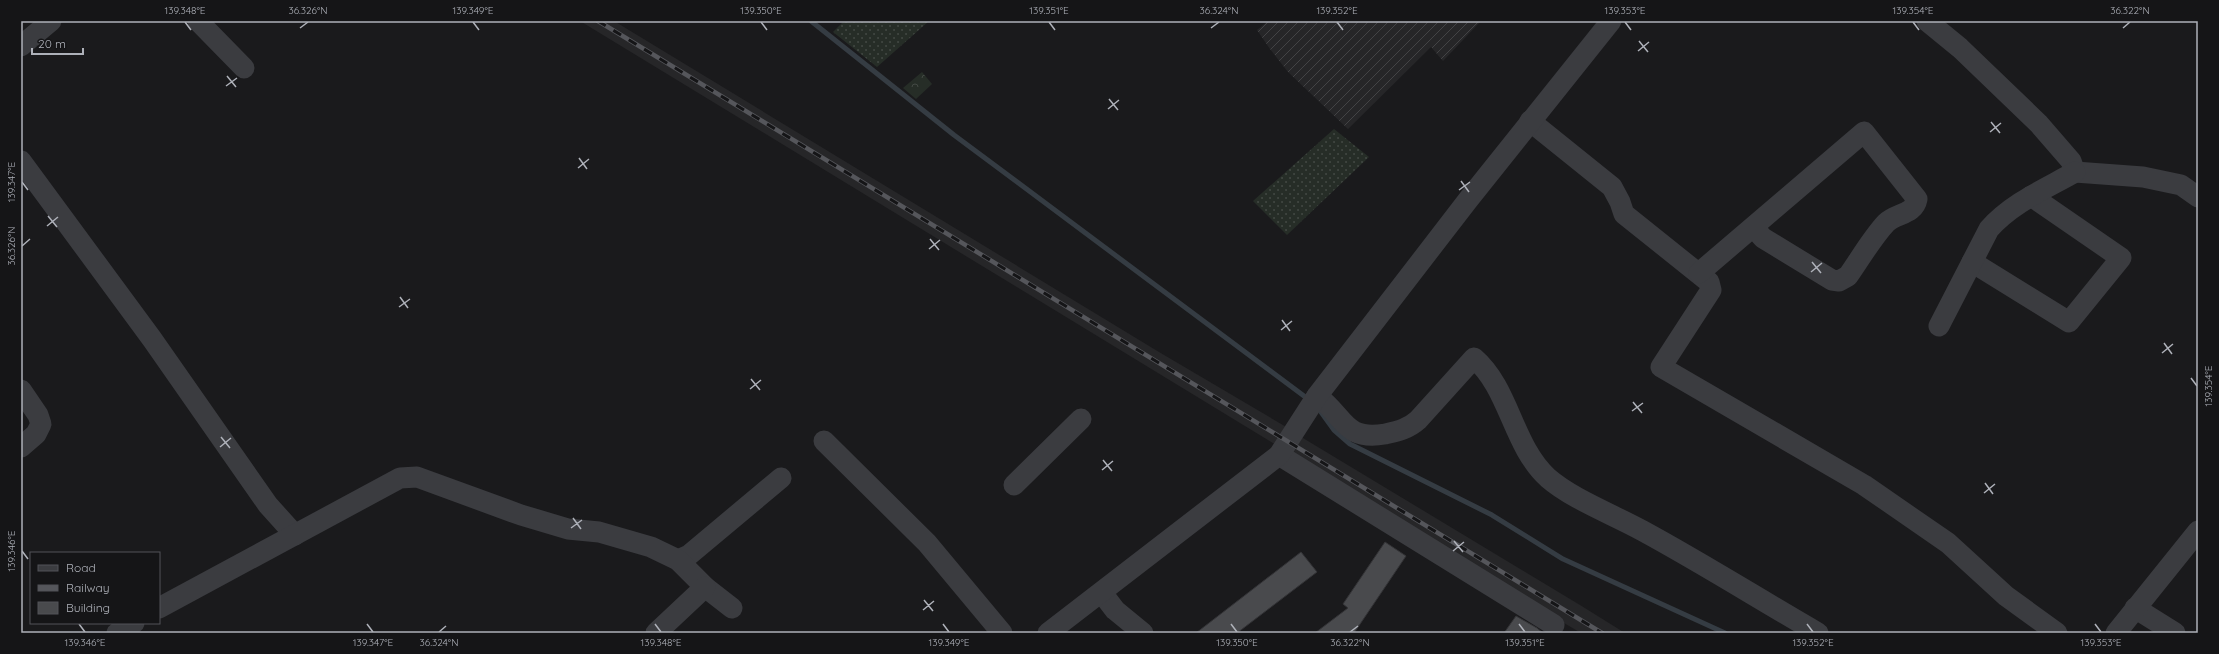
<svg xmlns="http://www.w3.org/2000/svg" width="2219" height="654" font-family="Quicksand,sans-serif">
<style>
.built{fill:#262628}
.industrial{fill:url(#industrial-furrows)}
.grass{fill:url(#grass-dots)}
.forest{fill:url(#forest-crowns)}
.lines{fill:none;stroke-linecap:round;stroke-linejoin:round}
.stream{stroke:#353c43;stroke-width:5}
.building{fill:#494a4d;stroke:#343437}
.minor{stroke:#3b3c40;stroke-width:21}
.rail-casing{stroke:#55565b;stroke-width:4.5}
.rail{stroke:#151517;stroke-width:3;stroke-dasharray:9;stroke-linecap:butt}
.ticks{fill:none;stroke:#aeb1b9;stroke-width:1.5}
.neatline{fill:none;stroke:#aeb1b9;stroke-width:1.5}
.ticks-label{font-size:10px;text-anchor:middle;fill:#aeb1b9}
</style>
<defs>
<pattern id="industrial-furrows" width="10" height="10" patternUnits="userSpaceOnUse"><rect width="10" height="10" fill="#262628"/><path d="M-1 1l2-2M0 10L10 0M9 11l2-2" fill="none" stroke="#434345"/></pattern>
<pattern id="grass-dots" width="8" height="8" patternUnits="userSpaceOnUse"><rect width="8" height="8" fill="#262d27"/><path d="M2 2h.1M6 6h.1" fill="none" stroke="#434944" stroke-width="1.8" stroke-linecap="round"/></pattern>
<pattern id="forest-crowns" width="20" height="18" patternUnits="userSpaceOnUse"><rect width="20" height="18" fill="#262d27"/><path d="M2 6a3 3 0 1 1 6 0M12 15a3 3 0 1 1 6 0" fill="none" stroke="#434944"/></pattern>
</defs>
<rect width="100%" height="100%" fill="#1a1a1c"/>
<!-- built -->
<g class="built">
<polygon points="580,21 614,21 1159,352 1288,428 1276,445"/>
<polygon points="1298,435 1580,605 1625,633 1581,633 1564,623 1290,454"/>
</g>
<!-- industrial -->
<polygon class="industrial" points="1268,21 1481,21 1443,61 1431,47 1348,129 1288,72 1270,49 1257,30"/>
<!-- grass -->
<g class="grass">
<polygon points="844,21 929,21 877,67 833,32"/>
<polygon points="1334,129 1369,157 1287,235 1253,201"/>
</g>
<!-- forest -->
<polygon class="forest" points="922,72 932,84 916,99 903,88"/>
<g class="lines">
<!-- stream -->
<g class="stream">
<polyline points="811,21 954,135 1304,396"/>
<polyline points="1321,412 1334,430 1350,444 1492,515 1563,559 1725,633"/>
</g>
</g>
<!-- building -->
<g class="building">
<polygon points="1385,542 1406,556 1354,633 1315,633 1348,608 1343,604"/>
<polygon points="1301,552 1317,572 1237,633 1196,633"/>
<polygon points="1516,616 1537,628 1543,633 1504,633"/>
</g>
<g class="lines">
<!-- minor -->
<g class="minor">
<polyline points="198,21 244,68"/>
<polyline points="1927,21 1960,48 2039,124 2071,161 2075,172 2143,177 2181,185 2198,197"/>
<polyline points="21,46 51,21"/>
<polyline points="1530,121 1612,187 1620,202 1624,214 1709,282 1711,290 1661,367 1864,485 1948,543 2006,596 2057,633"/>
<polyline points="21,161 152,339 268,505 295,535"/>
<polyline points="1972,262 2069,322 2121,258 2031,196"/>
<path d="M1699,273L1864,132L1917,199C1914,215 1896,213 1886,223C1872,238 1860,259 1848,276L1839,281L1832,280L1763,238L1753,227"/>
<path d="M1939,326L1989,229C2012,203 2045,189 2075,172"/>
<polyline points="21,390 38,415 41,424 36,434 21,447"/>
<path d="M1317,396C1345,416 1343,441 1385,434C1398,431 1408,429 1418,420L1474,358C1510,389 1512,445 1548,478C1572,499 1614,515 1643,531C1702,563 1759,599 1818,633"/>
<polyline points="824,441 927,543 1002,633"/>
<polyline points="1279,455 1554,625"/>
<polyline points="1014,485 1081,419"/>
<polyline points="678,560 689,555 781,478"/>
<polyline points="1102,593 1115,610 1143,633"/>
<polyline points="159,608 400,478 417,477 521,515 568,529 599,532 651,547 678,560 705,587 732,608"/>
<polyline points="2135,608 2175,633"/>
<polyline points="117,633 134,623"/>
<polyline points="656,633 705,587"/>
<polyline points="1048,633 1279,455 1317,396 1468,200 1611,21"/>
<polyline points="2116,633 2198,531"/>
</g>
<!-- rail casing -->
<g class="rail-casing">
<polyline id="rail" points="598,21 1602,633"/>
</g>
<!-- rail -->
<use href="#rail" class="rail"/>
</g>
<!-- ticks -->
<path class="ticks" d="M185,22L191,30M473,22L479,30M761,22L767,30M1049,22L1055,30M1337,22L1343,30M1625,22L1631,30M1913,22L1919,30M300,28L308,22M1211,28L1219,22M2123,28L2130,22M1639,41L1648,52M1638,51L1649,42M227,76L236,87M226,86L237,78M1109,99L1118,110M1108,109L1119,100M1991,122L2000,133M1990,132L2001,123M579,158L587,169M578,168L589,159M1461,181L1469,192M22,182L28,190M1459,190L1470,182M48,216L57,227M47,226L58,217M930,239L939,250M22,246L30,239M929,249L940,240M1812,262L1821,273M1811,272L1822,263M400,297L408,308M399,307L410,299M1282,320L1290,331M1281,330L1292,321M2164,343L2172,354M2162,353L2173,344M2191,378L2197,386M751,379L760,390M750,389L761,380M1633,402L1642,413M1632,411L1643,403M221,437L230,448M220,447L231,438M1103,460L1112,471M1102,470L1113,461M1985,483L1993,494M1984,493L1995,484M573,518L581,529M571,528L582,520M1454,541L1463,552M22,551L28,559M1453,551L1464,542M924,600L933,611M923,610L934,601M79,624L85,632M367,624L373,632M655,624L661,632M943,624L949,632M1231,624L1237,632M1519,624L1525,632M1807,624L1813,632M2095,624L2101,632M439,632L446,626M1350,632L1358,626"/>
<!-- border -->
<rect width="2219" height="654" fill="none" stroke="#151517" stroke-width="44"/>
<!-- legend -->
<rect x="30" y="552" width="130" height="72" fill="#151517" stroke="#525358"/>
<rect x="38" y="565" width="20" height="6" fill="#3b3c40" stroke="#525358"/>
<text x="66" y="572" font-size="12" fill="#aeb1b9">Road</text>
<rect x="38" y="585" width="20" height="6" fill="#55565b" stroke="#525358"/>
<text x="66" y="592" font-size="12" fill="#aeb1b9">Railway</text>
<rect x="38" y="602" width="20" height="12" fill="#494a4d" stroke="#525358"/>
<text x="66" y="612" font-size="12" fill="#aeb1b9">Building</text>
<!-- scale -->
<path d="M32 48v6h51v-6" fill="none" stroke="#aeb1b9" stroke-width="2"/>
<text x="38" y="48" font-size="12" fill="#aeb1b9" stroke="#151517" stroke-width="3" paint-order="stroke">20 m</text>
<rect x="22" y="22" width="2175" height="610" class="neatline"/>
<g class="ticks-label">
<text x="185" y="14">139.348°E</text>
<text x="308" y="14">36.326°N</text>
<text x="473" y="14">139.349°E</text>
<text x="761" y="14">139.350°E</text>
<text x="1049" y="14">139.351°E</text>
<text x="1219" y="14">36.324°N</text>
<text x="1337" y="14">139.352°E</text>
<text x="1625" y="14">139.353°E</text>
<text x="1913" y="14">139.354°E</text>
<text x="2130" y="14">36.322°N</text>
<text transform="translate(11 182) rotate(-90)" y="4">139.347°E</text>
<text transform="translate(11 246) rotate(-90)" y="4">36.326°N</text>
<text transform="translate(2208 386) rotate(-90)" y="4">139.354°E</text>
<text transform="translate(11 551) rotate(-90)" y="4">139.346°E</text>
<text x="85" y="646">139.346°E</text>
<text x="373" y="646">139.347°E</text>
<text x="439" y="646">36.324°N</text>
<text x="661" y="646">139.348°E</text>
<text x="949" y="646">139.349°E</text>
<text x="1237" y="646">139.350°E</text>
<text x="1350" y="646">36.322°N</text>
<text x="1525" y="646">139.351°E</text>
<text x="1813" y="646">139.352°E</text>
<text x="2101" y="646">139.353°E</text>
</g>
</svg>
